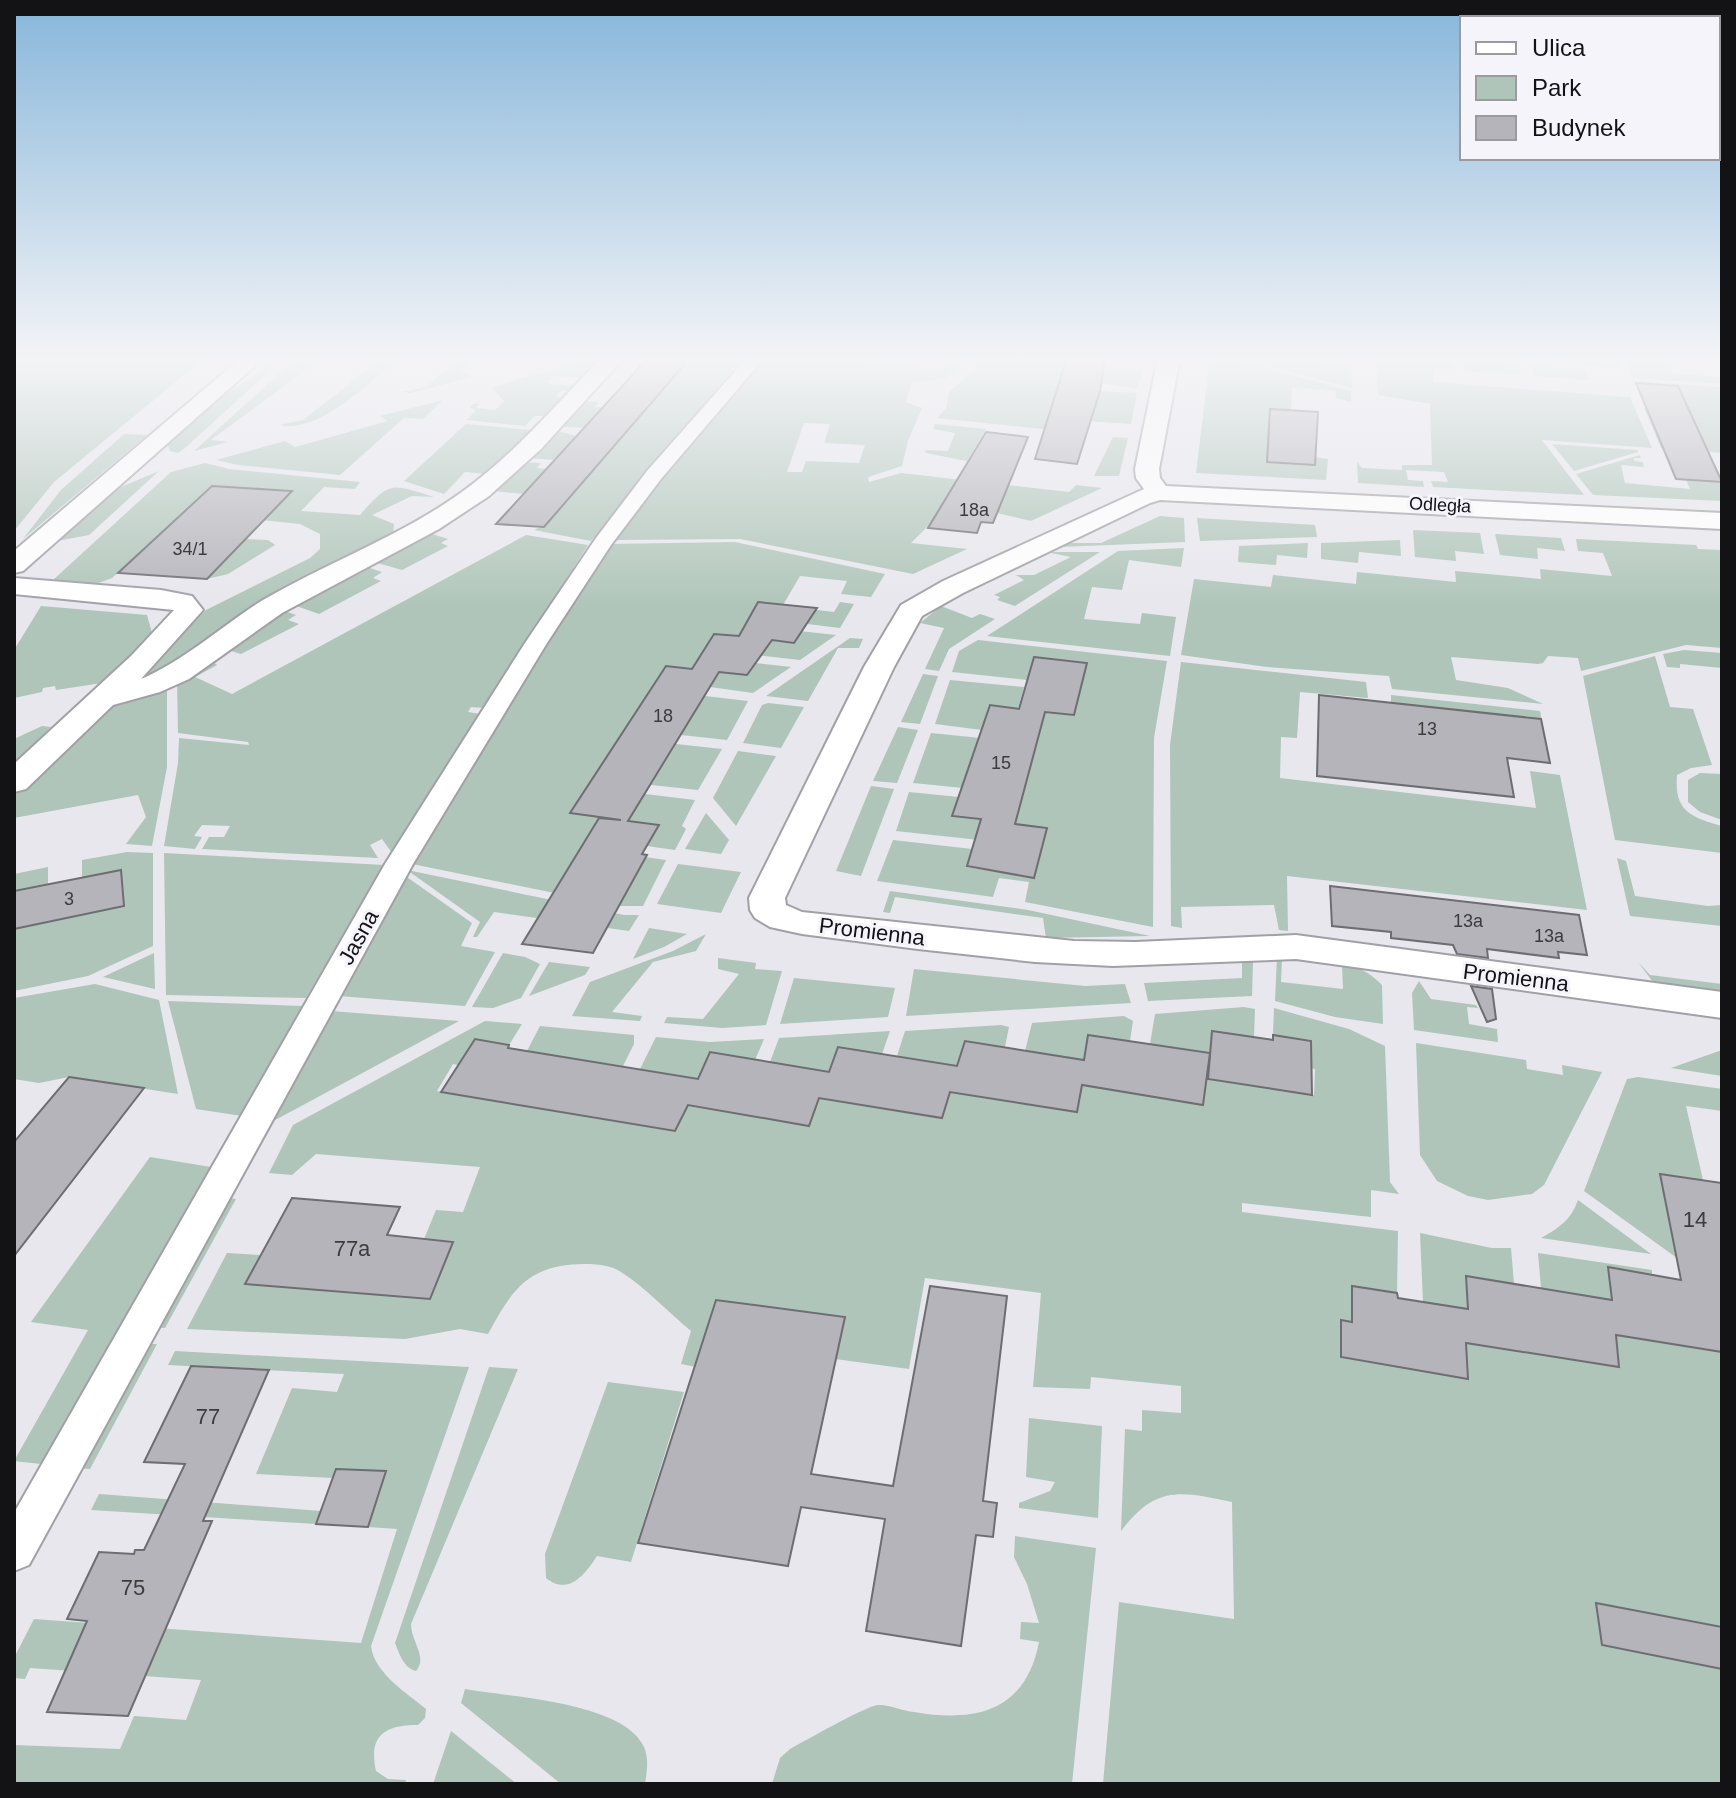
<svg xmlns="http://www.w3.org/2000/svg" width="1736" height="1798" font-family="Arial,sans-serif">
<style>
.green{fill:#afc5b9;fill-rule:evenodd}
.building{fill:#b5b4ba;stroke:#6e6d72;stroke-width:2}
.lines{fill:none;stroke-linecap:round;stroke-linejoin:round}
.pedestrian-casing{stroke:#a1a0a6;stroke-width:4}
.minor-casing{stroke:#a1a0a6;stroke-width:4}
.pedestrian{fill:#fff;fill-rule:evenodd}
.minor{fill:#fff;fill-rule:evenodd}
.labels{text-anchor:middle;stroke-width:6;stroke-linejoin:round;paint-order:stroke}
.far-street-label{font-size:18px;fill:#131315;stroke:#f5f4fb}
.number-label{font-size:18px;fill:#3c3b3e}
.street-label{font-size:22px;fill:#131315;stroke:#f5f4fb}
.near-number-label{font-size:22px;fill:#3c3b3e}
</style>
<rect width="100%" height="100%" fill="#e7e7ed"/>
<!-- green -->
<g class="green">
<polygon points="14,358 205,358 54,482 14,531"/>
<polygon points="296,358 322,358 211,440 228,442 194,451"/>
<path d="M382,358H399C369,382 320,434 279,425L303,420Z"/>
<polygon points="460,358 476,358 460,371 473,377 411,393 401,392 426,387"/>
<polygon points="690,358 748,358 667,446 591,541 534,530 545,525"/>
<path d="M764,358H827L826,360L942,369L950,358H962C954,382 933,381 912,382L906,402L922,408L908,441L902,466L868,477L869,482L901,473L1069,492L1076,485L1102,488L1031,521L997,513L999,507L952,502L911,543L967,549L913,574L740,539L613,540L652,485ZM804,423L830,424L824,443L865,445L859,463L806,461L802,472H787Z"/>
<polygon points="980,358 1067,358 1056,395 1098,397 1100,391 1137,393 1131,424 1087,421 1080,433 937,418 946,408 949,392 974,370"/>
<polygon points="1210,358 1227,358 1351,391 1351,402 1336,398 1335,391 1292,387 1291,410 1270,409 1268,462 1314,465 1315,457 1328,459 1326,480 1196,473"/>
<polygon points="1376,358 1452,359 1454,369 1433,368 1433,382 1630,397 1652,448 1542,440 1584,495 1433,487 1431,481 1448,482 1444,472 1406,470 1408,480 1423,481 1424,487 1358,483 1357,462 1362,468 1402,470 1402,465 1432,465 1430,404 1378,395"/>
<polygon points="1526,358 1616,358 1620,368 1527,361"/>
<polygon points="1626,358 1680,358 1682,361 1667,361 1674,374 1722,377 1722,384 1633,378"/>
<polygon points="1262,359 1351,365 1352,388 1257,363"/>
<polygon points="1463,360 1516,364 1521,375 1466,371"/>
<polygon points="584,361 598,362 582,378 554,376 547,383 568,386 580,380 569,391 562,390 555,397 562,398 544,416 535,416 525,426 466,420 476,411 470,407 473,404 479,404 476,408 495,410 504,401 492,388 495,386"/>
<polygon points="1530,365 1584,369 1589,380 1533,376"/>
<polygon points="268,366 274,367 185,448 178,453 170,451 168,445 223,396"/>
<polygon points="1104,367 1142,370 1138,389 1100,383"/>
<polygon points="1634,381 1722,387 1722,453 1661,448 1644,408 1690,412 1681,392 1638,390"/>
<polygon points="443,400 423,419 404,418 340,475 238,465 216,460 285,441 295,447 388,421 380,416"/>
<polygon points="581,401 598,402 595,407 603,407 584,428 556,426"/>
<polygon points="466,424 531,430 487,474 465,472 444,494 404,481"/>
<polygon points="935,424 986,429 967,461 926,453 925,450 948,451 955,433 933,429"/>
<polygon points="552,430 577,436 555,460 526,458"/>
<polygon points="124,434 147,435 23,539 61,490"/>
<polygon points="1113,437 1128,438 1119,476 1094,476"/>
<polygon points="1552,444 1638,450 1638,452 1574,471"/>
<polygon points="1640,455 1641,458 1634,458 1634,461 1643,462 1644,467 1621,465 1625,483 1690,489 1686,480 1722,482 1722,501 1593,495 1576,474"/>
<polygon points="522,462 541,463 537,468 546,469 524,494 493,491"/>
<path d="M205,463L229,469L360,482L355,489L324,487L301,511L360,515C391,480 391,484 434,497L412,496L372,515L394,524L393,536L128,690L206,610L310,558L320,549V534L300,524L261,520L291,491L213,486L112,578L93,585L53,580L171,472Z"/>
<polygon points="159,471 89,535 57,541 121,487"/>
<polygon points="1160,516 1184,518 1185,542 1059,547 1068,543 1101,543"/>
<polygon points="1197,518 1315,525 1317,537 1200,541"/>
<polygon points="1413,530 1480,533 1484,554 1455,551 1456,561 1415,557"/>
<polygon points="429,533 448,539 441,543 448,546 402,570 374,562"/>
<polygon points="1495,534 1561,538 1565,551 1537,548 1538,559 1500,555"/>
<polygon points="526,535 588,545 484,708 471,707 468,712 480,714 392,853 382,839 370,845 378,858 202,849 209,837 224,837 230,826 202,825 194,836 202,837 195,849 164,846 178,763 179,738 249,745 248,742 178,733 177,679 211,660 217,665 195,677 232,694"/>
<polygon points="245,539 268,540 275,545 228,574 207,579"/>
<polygon points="1576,539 1696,545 1698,549 1721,550 1722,547 1722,648 1686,645 1581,671 1578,658 1548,656 1543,663 1538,664 1451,657 1456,680 1508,688 1543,704 1392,689 1389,676 1267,667 1181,655 1194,579 1271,587 1273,575 1356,584 1357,572 1456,582 1455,571 1541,579 1540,569 1612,576 1603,553 1578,551"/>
<polygon points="1400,540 1401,556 1359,552 1358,563 1321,559 1321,543"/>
<polygon points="735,542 885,574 871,597 841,594 847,581 800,576 783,605 758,602 739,636 713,634 692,669 666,666 571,813 599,817 570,867 645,857 666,860 643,906 618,906 412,864 610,544"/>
<polygon points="1308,543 1307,558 1277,555 1276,565 1238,562 1239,546"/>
<polygon points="1184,548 1181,567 1129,560 1122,590 1092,587 1084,619 1140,624 1142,613 1176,617 1170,656 987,636 1118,551"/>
<polygon points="1046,552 1100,552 1015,606 997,600 1000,597 994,595 1024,580 1016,575 1034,575 1071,557"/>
<polygon points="364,566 382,572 373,578 381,581 319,614 291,604"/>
<polygon points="840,602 854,604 840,628 799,623 808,609 834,612"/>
<polygon points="41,606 147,615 152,633 156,634 102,683 56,690 55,686 43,688 42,692 14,698 14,650"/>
<polygon points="941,606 972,618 980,614 995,619 949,649 939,671 925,669 944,628 920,623"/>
<polygon points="282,610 296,615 288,620 299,624 241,654 228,650"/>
<polygon points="799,631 836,635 800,660 756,655 766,640 793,643"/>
<polygon points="850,638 863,639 859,648 838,648 808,701 766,696"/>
<polygon points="978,640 1167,661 1154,738 1153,927 1025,902 1029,882 999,878 993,897 877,881 893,840 972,849 967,867 1034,878 1047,828 1015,824 1045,712 1074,715 1034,657 1027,680 952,672 959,651"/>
<polygon points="1684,650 1722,653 1722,668 1680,664 1680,668 1667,667 1663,654"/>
<path d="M1655,656L1670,707L1693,709L1712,765L1691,768L1677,775C1674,811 1690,817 1722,826V853L1615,840L1583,676Z"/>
<polygon points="1181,662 1366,682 1368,698 1300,692 1297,738 1281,737 1280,778 1536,808 1530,771 1560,775 1587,910 1287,876 1288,931 1279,930 1274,905 1181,907 1182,928 1171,926 1170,745"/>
<polygon points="755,663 791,667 753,693 710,687 720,672 747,675"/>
<polygon points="923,674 938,676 920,724 901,722"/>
<polygon points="950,680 1024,687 1018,709 990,706 982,730 935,724"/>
<polygon points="167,684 167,767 152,846 126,844 146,817 138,795 14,818 14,793 107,705"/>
<polygon points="1391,695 1540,711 1543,728 1391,703"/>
<polygon points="705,696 748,701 727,740 681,735"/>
<polygon points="768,703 804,707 781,748 743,743 762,705"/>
<polygon points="42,726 51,727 16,763 14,739"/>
<polygon points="898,727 918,730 897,783 873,781"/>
<polygon points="931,733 980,738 963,788 913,783"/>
<polygon points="676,744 722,749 698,790 651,785"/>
<polygon points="738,751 776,756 736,826 713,798"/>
<polygon points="1700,773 1722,774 1722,820 1700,812 1688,802 1688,780"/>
<polygon points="871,786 894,789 861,876 836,871"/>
<polygon points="909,792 959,797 954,816 984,819 979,840 896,831"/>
<polygon points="645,794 695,800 682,826 686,829 675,850 647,846 658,825 628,821"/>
<polygon points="706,813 729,840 721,854 685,849"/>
<polygon points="127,852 153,853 153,946 88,976 14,991 14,929 124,906 121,870 82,878 82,860"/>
<polygon points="164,853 384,865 306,998 166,995"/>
<polygon points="1617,858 1626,861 1635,896 1708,906 1722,905 1722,926 1630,916"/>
<polygon points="678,864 741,872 721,913 657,904"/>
<polygon points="48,867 48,885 14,891 14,874"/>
<polygon points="407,870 624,915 639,915 629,931 494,912 477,937 473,937 480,922"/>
<polygon points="404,875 472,923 461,946 495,952 465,1006 339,996"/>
<polygon points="890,891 1028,910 1150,936 1046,938 1043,918 895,897 890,913 883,912"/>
<polygon points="649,928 687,934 664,947 633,959"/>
<polygon points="706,934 696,951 653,962 612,1012 642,1016 640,1021 572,1016 590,982 673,951"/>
<polygon points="154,953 155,989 103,977"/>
<polygon points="503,953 525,957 540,964 521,998 493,1008 472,1007"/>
<polygon points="1242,957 1253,962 1252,996 1148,1001 1144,983 1242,978"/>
<path d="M1277,957L1282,958L1281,982L1343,989L1342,965C1360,967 1369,972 1382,985L1383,1024L1335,1017L1275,1001Z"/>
<polygon points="718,958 756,963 755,969 782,971 766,1025 722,1028 664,1023 667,1017 703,1019 739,974 718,969"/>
<polygon points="549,962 590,967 585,975 529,996"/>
<polygon points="1638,962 1650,975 1722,984 1722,992 1653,982"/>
<polygon points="914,969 1085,986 1125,984 1131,1003 906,1016"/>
<polygon points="794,978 895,988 888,1017 780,1024"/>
<polygon points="1419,981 1431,999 1476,1005 1478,1008 1467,1007 1469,1024 1497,1029 1498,1042 1414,1030 1412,993"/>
<polygon points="95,984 159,1000 178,1094 69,1077 39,1083 14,1079 14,998"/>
<polygon points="168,1001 302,1006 242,1116 196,1109"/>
<polygon points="1244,1007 1255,1009 1254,1037 1213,1031 1210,1053 1150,1044 1155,1014"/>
<path d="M1274,1008L1349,1029L1385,1046L1390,1182L1399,1194L1371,1190V1217L1242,1203V1212L1398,1231L1397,1293L1352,1286V1322L1341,1320L1342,1357L1467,1379L1466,1343L1619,1367L1616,1335L1722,1352V1784H1103L1119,1602L1234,1619L1232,1502C1180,1491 1156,1485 1121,1531L1125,1429L1142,1431V1410L1181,1413V1386L1091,1377L1090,1389L1033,1387L1041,1293L925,1278L909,1369L835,1359L845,1317L716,1300L696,1367L681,1364L691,1331C668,1312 646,1288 621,1272C611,1265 596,1264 585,1264C529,1264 512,1289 488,1334L460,1329L405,1339L187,1329L227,1253L260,1255L246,1283L424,1239L436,1210L463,1212L480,1167L316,1154L292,1175L269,1173L293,1125L485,1021L522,1024L509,1045L458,1065L453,1064L437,1091L675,1131L688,1105L809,1126L819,1098L941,1118L950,1092L1077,1112L1082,1085L1203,1105L1207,1079L1314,1095L1315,1069L1311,1068V1041L1273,1035Z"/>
<polygon points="331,1011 459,1021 266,1125"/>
<polygon points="1124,1016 1133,1021 1130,1041 1089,1035 1084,1060 1025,1051 1032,1023"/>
<polygon points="1001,1025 1009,1027 1005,1047 965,1041 957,1066 897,1056 905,1031"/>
<polygon points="540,1026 634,1035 634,1044 623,1066 527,1051"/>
<polygon points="890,1031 882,1054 838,1047 829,1072 770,1062 779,1038"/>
<polygon points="656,1037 710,1042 764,1039 755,1060 710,1052 698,1079 640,1069"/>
<polygon points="1416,1043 1526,1060 1527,1069 1563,1075 1562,1065 1602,1072 1544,1185 1532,1194 1488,1200 1468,1196 1437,1181 1420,1155"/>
<polygon points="1722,1050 1722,1076 1671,1068"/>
<polygon points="1638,1077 1722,1089 1722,1111 1686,1106 1703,1180 1660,1175 1677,1258 1584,1191 1627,1079"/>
<polygon points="150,1157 211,1167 41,1464 14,1461 88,1330 31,1322"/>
<polygon points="222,1197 236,1199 165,1328 151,1327"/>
<path d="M1578,1200L1651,1254L1541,1238C1559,1228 1571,1220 1578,1200Z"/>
<polygon points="1420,1233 1492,1248 1511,1248 1514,1284 1466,1276 1468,1309 1423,1302"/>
<polygon points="1538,1253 1652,1270 1652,1275 1608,1268 1612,1300 1541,1288"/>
<polygon points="143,1344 157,1344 90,1469 74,1468"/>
<path d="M175,1351L469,1367L371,1646C374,1673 407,1693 426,1709L425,1718L418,1725C385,1725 368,1735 376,1771L388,1779L406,1780L405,1784H14V1745L120,1749L134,1716L186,1720L201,1680L30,1668L25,1679L14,1678V1658L34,1619L361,1643L397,1529L368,1527L385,1471L336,1469L333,1478L256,1474L292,1388L337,1392L344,1374L168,1365Z"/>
<path d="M489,1367L518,1369L411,1624C411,1642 428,1657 416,1671C403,1667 400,1655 395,1643Z"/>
<path d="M608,1382L684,1392L631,1562L597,1556C585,1575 568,1596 546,1578L545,1554Z"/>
<polygon points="1029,1418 1102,1426 1098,1518 1019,1508 1019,1503 1050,1491 1055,1482 1026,1477"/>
<polygon points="99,1494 321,1511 316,1524 91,1510"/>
<path d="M1015,1536L1096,1548L1072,1784H772L780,1758L790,1749C805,1741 866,1706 878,1705C888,1704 903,1711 914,1712C976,1723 1026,1711 1039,1642L1020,1639L1021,1622L1039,1623L1027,1584L1014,1557Z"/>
<path d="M465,1689C509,1697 624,1702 644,1747C649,1759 647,1771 645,1784H561L461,1703Z"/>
<polygon points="451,1731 517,1784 433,1784"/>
</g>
<!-- building -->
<g class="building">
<polygon points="648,358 679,358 685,364 544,527 496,524"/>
<polygon points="1067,358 1105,358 1100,391 1077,464 1035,459"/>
<polygon points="1636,383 1678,386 1722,482 1676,479"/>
<polygon points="1270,409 1318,412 1315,465 1267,462"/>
<polygon points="986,432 1028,437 993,523 981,522 977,533 928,528"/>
<polygon points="212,486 292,491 207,579 118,573"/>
<polygon points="758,602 817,608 794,643 772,640 747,675 719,672 628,821 659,825 642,854 647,855 593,953 522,944 599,818 621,820 570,813 666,666 692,669 714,634 739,636"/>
<polygon points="1034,657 1087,663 1074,715 1045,712 1015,824 1047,828 1034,878 967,866 981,819 952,816 990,705 1019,709"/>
<polygon points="1319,695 1541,719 1550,763 1507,758 1514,797 1317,776"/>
<polygon points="121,870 124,906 14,929 14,891"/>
<polygon points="1330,886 1579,915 1587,955 1558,952 1559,958 1487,949 1488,958 1457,954 1453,945 1391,938 1391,932 1332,926"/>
<polygon points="1471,986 1492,989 1496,1019 1487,1022"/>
<polygon points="1212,1031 1273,1040 1273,1035 1311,1041 1312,1095 1208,1079"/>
<polygon points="1088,1035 1210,1053 1203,1105 1082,1085 1077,1112 950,1092 942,1118 819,1098 809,1126 688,1105 675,1131 441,1092 475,1039 509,1045 508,1048 698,1079 710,1052 829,1072 838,1047 957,1066 965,1041 1084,1060"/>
<polygon points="69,1077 144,1088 14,1256 14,1142"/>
<polygon points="1660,1174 1722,1183 1722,1352 1616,1335 1619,1367 1466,1343 1468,1379 1341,1357 1341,1320 1352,1322 1352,1286 1397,1293 1398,1298 1468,1309 1466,1276 1612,1300 1608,1267 1681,1280"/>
<polygon points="292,1198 400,1207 387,1235 453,1242 430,1299 245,1284"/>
<polygon points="930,1286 1007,1296 983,1501 997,1503 995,1519 993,1537 976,1535 961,1646 866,1631 885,1519 801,1507 788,1566 638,1543 716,1300 845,1317 811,1474 893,1486"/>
<polygon points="191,1366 269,1370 203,1521 212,1521 128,1716 47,1712 87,1621 67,1619 99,1552 134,1554 135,1550 144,1550 185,1464 144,1462"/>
<polygon points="336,1469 386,1471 368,1527 316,1524"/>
<polygon points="1596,1603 1722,1627 1722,1669 1602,1645"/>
</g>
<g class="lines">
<!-- pedestrian casing -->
<g class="pedestrian-casing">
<polygon id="pedestrian" points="747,358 764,358 661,479 611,545 547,643 413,864 29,1565 14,1571 14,1513 385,864 525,643 596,538 647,471"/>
</g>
<!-- minor casing -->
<g class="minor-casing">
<g id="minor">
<polygon points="241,358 264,358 23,571 14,573 14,551"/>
<path d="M601,358H624L541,449L489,496L439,529L282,613L189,679L160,692L113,705L26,789L14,792V764L131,656L174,610L14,594V578L161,590L192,596L203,610L141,679C187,659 221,626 263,600C323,565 388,541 446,503C506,464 552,409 601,358Z"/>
<polygon points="1158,358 1180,358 1159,469 1160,478 1166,486 1722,513 1722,529 1160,500 1150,503 963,593 922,616 894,667 801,864 785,898 786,905 802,912 1074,941 1136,942 1296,935 1722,992 1722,1018 1296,959 1113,966 1035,962 918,949 802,934 770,927 755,918 750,910 749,898 864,667 901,605 943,581 1144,489 1136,478 1135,469"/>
</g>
</g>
<!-- pedestrian -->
<use href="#pedestrian" class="pedestrian"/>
<!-- minor -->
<use href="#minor" class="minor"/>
</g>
<!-- sky -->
<linearGradient id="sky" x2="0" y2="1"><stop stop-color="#87b6da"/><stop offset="0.59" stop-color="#f4f4f7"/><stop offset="1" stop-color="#f4f4f7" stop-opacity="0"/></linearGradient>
<rect width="1736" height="610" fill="url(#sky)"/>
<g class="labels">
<!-- far-street labels -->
<g class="far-street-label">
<text transform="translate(1440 505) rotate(3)" y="6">Odległa</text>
</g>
<!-- number labels -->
<g class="number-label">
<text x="974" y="516">18a</text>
<text x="190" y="555">34/1</text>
<text x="663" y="722">18</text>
<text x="1427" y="735">13</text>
<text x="1001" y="769">15</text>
<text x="69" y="905">3</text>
<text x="1468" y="927">13a</text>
<text x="1549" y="942">13a</text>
</g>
<!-- street labels -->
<g class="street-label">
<text transform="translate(872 931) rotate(7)" y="8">Promienna</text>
<text transform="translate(358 937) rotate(-61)" y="8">Jasna</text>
<text transform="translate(1516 977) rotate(7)" y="8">Promienna</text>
</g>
<!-- near-number labels -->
<g class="near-number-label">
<text x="1695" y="1227">14</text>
<text x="352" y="1256">77a</text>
<text x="208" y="1424">77</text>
<text x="133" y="1595">75</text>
</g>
</g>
<!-- border -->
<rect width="1736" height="1798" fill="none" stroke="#131315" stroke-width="32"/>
<!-- legend -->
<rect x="1460" y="16" width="260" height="144" fill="#f5f4fb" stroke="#9b9a9f" stroke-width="2"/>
<rect x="1476" y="42" width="40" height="12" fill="#ffffff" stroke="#9b9a9f" stroke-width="2"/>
<text x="1532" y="56" font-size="24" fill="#131315">Ulica</text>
<rect x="1476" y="76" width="40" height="24" fill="#afc5b9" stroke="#9b9a9f" stroke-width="2"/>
<text x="1532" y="96" font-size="24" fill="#131315">Park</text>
<rect x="1476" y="116" width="40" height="24" fill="#b5b4ba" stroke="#9b9a9f" stroke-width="2"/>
<text x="1532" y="136" font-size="24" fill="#131315">Budynek</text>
</svg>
